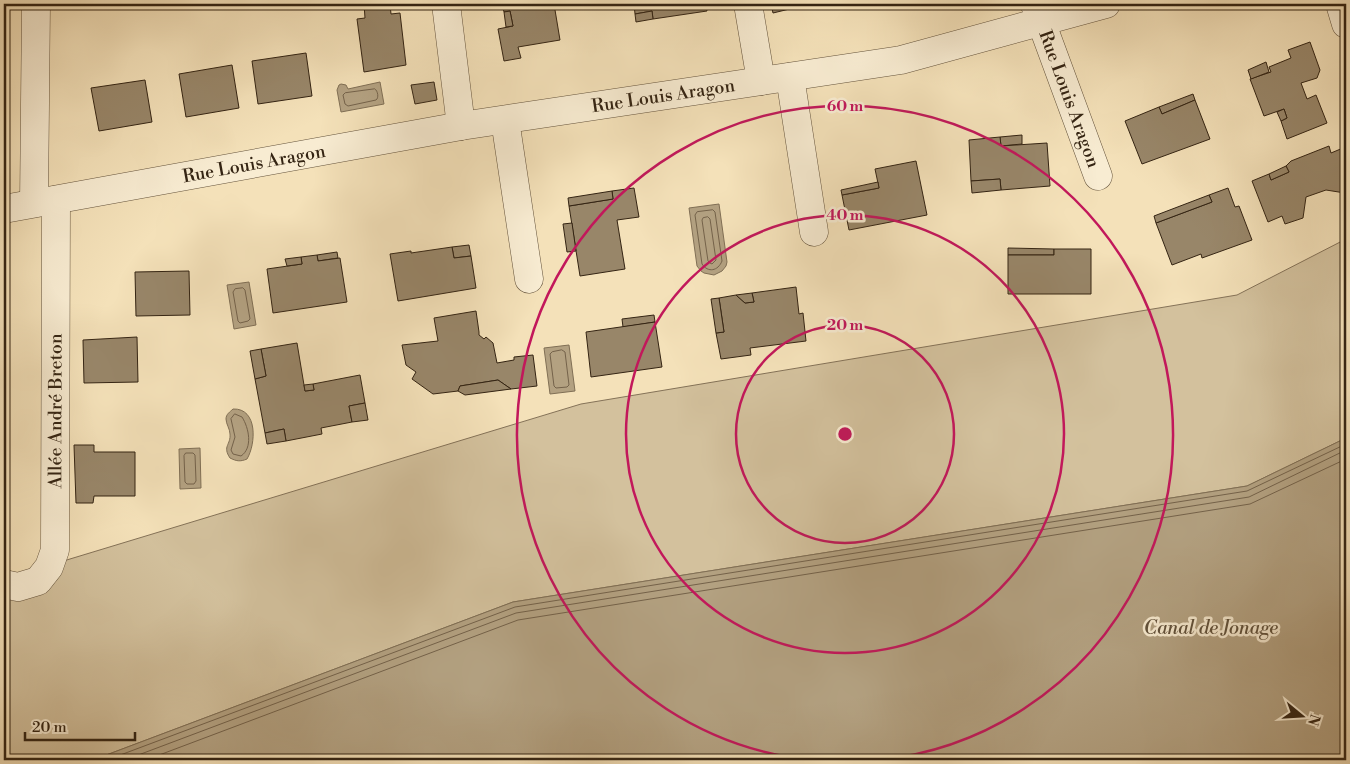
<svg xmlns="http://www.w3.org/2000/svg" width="1350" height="764" font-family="'Libre Bodoni',serif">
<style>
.green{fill:#d3c19d;stroke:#847258}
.water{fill:#b3a181;stroke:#806f55}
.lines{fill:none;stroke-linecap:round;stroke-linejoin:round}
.shore{stroke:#74624a;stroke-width:1}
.building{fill:#988669;stroke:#342413}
.street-casing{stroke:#64533c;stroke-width:29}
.street{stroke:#f8ecd2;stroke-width:28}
.ring{fill:none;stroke:#c2185b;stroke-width:2.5}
.labels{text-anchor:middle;stroke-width:5;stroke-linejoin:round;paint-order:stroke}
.street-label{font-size:18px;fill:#342413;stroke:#f8ecd2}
.water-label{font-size:19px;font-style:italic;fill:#60503a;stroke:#f8ecd2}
.centre{fill:#c2185b;stroke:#f8ecd2;stroke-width:2.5}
.ring-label{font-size:15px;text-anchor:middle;font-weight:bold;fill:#c2185b;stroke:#f8ecd2;stroke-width:5;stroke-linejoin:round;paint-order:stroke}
</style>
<rect width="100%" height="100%" fill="#f4e1b9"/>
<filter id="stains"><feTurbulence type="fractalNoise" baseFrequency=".004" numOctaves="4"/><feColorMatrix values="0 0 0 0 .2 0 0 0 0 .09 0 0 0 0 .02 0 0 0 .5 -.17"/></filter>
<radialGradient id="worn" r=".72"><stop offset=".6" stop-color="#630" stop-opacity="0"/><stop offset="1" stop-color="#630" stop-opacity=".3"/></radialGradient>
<!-- green -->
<polygon class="green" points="1346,239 1346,438 1247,486 513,602 93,760 4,760 4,579 581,404 1237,295"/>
<!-- water -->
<g class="water">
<polygon points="380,82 384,104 341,112 337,90 339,85 341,84 346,85 348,89"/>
<polygon points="719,204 727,262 726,266 722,271 714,275 704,273 701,271 697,266 689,208"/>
<polygon points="249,282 256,325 234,329 227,285"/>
<polygon points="569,345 575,391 550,394 544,348"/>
<path d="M233,409C258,408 256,444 247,459C240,462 236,461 230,458C222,446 231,445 230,434C230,429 226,424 226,419C226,414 230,412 233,409Z"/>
<polygon points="1346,438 1346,760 93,760 513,602 1247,486"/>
<polygon points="200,448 201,488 180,489 179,449"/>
</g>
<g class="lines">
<!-- shore -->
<g class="shore">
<path d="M375,89C378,91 379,98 376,100L348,106L345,104L343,95L345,93Z"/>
<path d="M713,210L715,212L722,261C718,271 708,273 702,264L695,215L697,212Z"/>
<polygon points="708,217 710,219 716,260 712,264 710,263 708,261 702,220 703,218"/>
<polygon points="243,288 245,290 250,319 248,321 240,323 238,321 233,292 235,289"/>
<polygon points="562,350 565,352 569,385 567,387 556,388 554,386 550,354 552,352"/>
<path d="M235,414L242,417C249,428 253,448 241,456L233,454L231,450L235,437L231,419Z"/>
<polygon points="186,453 193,453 195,455 196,481 194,484 187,484 185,482 184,456"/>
<polyline points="107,760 515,607 1247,491 1346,444"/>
<polyline points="125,760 516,613 1249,497 1346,450"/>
<polyline points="146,760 518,620 1250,504 1346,459"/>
</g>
</g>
<!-- building -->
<g class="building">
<polygon points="364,4 390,4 391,14 400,13 406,65 364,72 357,19 365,18"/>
<polygon points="502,4 554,4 560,40 518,47 521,58 504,61 498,29 513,26 510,11 504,12"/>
<polygon points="634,4 706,4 707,11 653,19 652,11 635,14"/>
<polygon points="771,4 810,4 773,13"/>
<polygon points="510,11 513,26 506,27 504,12"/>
<polygon points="652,11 653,19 636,22 635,14"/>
<polygon points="1310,42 1320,70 1317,78 1301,83 1307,99 1316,95 1327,123 1287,139 1281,121 1287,118 1284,109 1264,116 1250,79 1271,72 1269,67 1291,58 1288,50"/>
<polygon points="306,53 312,96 258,104 252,61"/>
<polygon points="1266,62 1269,72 1251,79 1248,70"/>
<polygon points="232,65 239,108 186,117 179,74"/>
<polygon points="145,80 152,122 99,131 91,88"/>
<polygon points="434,82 437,100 415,104 411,85"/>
<polygon points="1193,94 1195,100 1162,114 1159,107"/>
<polygon points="1195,100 1210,139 1142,164 1125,121 1159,107 1162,114"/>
<polygon points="1284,109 1287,118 1281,121 1277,112"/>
<polygon points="1022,135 1022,144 1001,146 1000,137"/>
<polygon points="1000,137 1001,146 1047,143 1050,186 1001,190 1000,179 971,181 969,140"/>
<polygon points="1329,146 1331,153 1343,148 1346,150 1346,197 1345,193 1326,190 1306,197 1303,218 1285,224 1282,216 1268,222 1252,181 1269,174 1271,180 1289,172 1286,166 1291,161"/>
<polygon points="916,161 927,215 849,230 842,195 879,188 875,169"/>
<polygon points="1286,166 1289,172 1271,180 1269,174"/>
<polygon points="1000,179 1001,190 972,193 971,181"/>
<polygon points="878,182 879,188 842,195 841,190"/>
<polygon points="634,188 639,217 617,220 625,269 580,276 569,206 613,199 612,191"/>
<polygon points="1228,188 1235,207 1239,206 1252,240 1202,258 1201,254 1172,265 1156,223 1212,202 1209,195"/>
<polygon points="612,191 613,199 569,206 568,198"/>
<polygon points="1209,195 1212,202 1156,223 1154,216"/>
<polygon points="572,223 576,251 567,252 563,224"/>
<polygon points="469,245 471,256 454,258 452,247"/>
<polygon points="452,247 454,258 471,256 476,288 398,301 390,254 411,251 411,253"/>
<polygon points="1008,248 1054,249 1054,255 1008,255"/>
<polygon points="1054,249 1091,249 1091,294 1008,294 1008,255 1054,255"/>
<polygon points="337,252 338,258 318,261 317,255"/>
<polygon points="317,255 318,261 340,258 347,302 273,313 267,269 302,264 301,257"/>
<polygon points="301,257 302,264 287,266 285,259"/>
<polygon points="189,271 190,315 136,316 135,272"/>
<polygon points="796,287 799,314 803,313 806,341 750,348 751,355 721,359 716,333 724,332 719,298 736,295 745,303 754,302 752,293"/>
<polygon points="752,293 754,302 745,303 736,295"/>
<polygon points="719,298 724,332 716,333 711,299"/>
<polygon points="476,311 479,332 479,335 484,339 486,337 493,343 497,363 514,360 514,357 533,355 537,386 511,389 498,380 460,386 458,391 433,394 412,379 416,372 406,365 402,345 438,341 434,318"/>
<polygon points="654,315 655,322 623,327 622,319"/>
<polygon points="655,322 662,367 591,377 586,332"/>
<polygon points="137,337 138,382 84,383 83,340"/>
<polygon points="297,343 305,391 314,390 313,384 360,375 365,403 349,406 352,422 321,428 322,434 286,441 284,429 265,433 255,379 266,376 261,349"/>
<polygon points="261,349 266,376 255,379 250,351"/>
<polygon points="498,380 511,389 465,395 458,391 460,386"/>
<polygon points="313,384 314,390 305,391 304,385"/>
<polygon points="365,403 368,420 352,422 349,406"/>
<polygon points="284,429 286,441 267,444 265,433"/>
<polygon points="74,445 94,445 94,452 135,452 135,496 94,496 93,503 76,503"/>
</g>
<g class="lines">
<!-- street casing -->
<g class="street-casing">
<g id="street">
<polyline points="446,4 461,126"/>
<polyline points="748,4 761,81"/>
<polyline points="1340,4 1346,24"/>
<path id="s1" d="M1035,5L1098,176"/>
<polyline points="790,77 814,232"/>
<polyline points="505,120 529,279"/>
<polyline points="34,203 36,4"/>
<path id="s2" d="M4,209L461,126L901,60L1106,4"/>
<path id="s3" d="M4,584L18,587L38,581L49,567L55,550L56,200"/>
</g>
</g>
<!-- street -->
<use href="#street" class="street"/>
</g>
<!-- distance rings -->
<g class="ring">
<circle cx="845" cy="434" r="109"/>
<circle cx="845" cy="434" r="219"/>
<path d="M811 760A328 328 0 1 1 879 760"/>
</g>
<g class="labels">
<!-- street labels -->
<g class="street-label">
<text dy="6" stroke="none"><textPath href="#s2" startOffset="669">Rue Louis Aragon</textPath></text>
<text dy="6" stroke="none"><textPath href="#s1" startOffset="100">Rue Louis Aragon</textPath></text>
<text dy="6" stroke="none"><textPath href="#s2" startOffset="254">Rue Louis Aragon</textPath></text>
<text dy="6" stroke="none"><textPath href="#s3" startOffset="210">Allée André Breton</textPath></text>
</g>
<!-- water labels -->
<g class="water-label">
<text x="1211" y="634">Canal de Jonage</text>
</g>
</g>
<circle cx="845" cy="434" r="8" class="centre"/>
<g class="ring-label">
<text x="845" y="111">60 m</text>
<text x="845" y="220">40 m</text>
<text x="845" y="330">20 m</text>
</g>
<!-- margin -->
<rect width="1350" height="764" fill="none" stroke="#f4e1b9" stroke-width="20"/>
<rect x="5" y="5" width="1340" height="754" fill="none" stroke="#342413" stroke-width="2.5"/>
<rect x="10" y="10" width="1330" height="744" fill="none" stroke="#342413"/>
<!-- north arrow -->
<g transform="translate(1302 716) rotate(108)" stroke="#f8ecd2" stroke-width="4" paint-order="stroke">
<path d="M0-4L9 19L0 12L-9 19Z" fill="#342413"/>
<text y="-8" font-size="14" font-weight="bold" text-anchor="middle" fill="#342413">N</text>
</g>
<!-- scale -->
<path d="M25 732v8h110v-8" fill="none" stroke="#342413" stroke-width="2.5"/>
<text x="32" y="732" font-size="15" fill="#342413" stroke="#f8ecd2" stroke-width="4" paint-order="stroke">20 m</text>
<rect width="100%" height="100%" filter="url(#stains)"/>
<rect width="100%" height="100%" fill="url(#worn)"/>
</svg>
